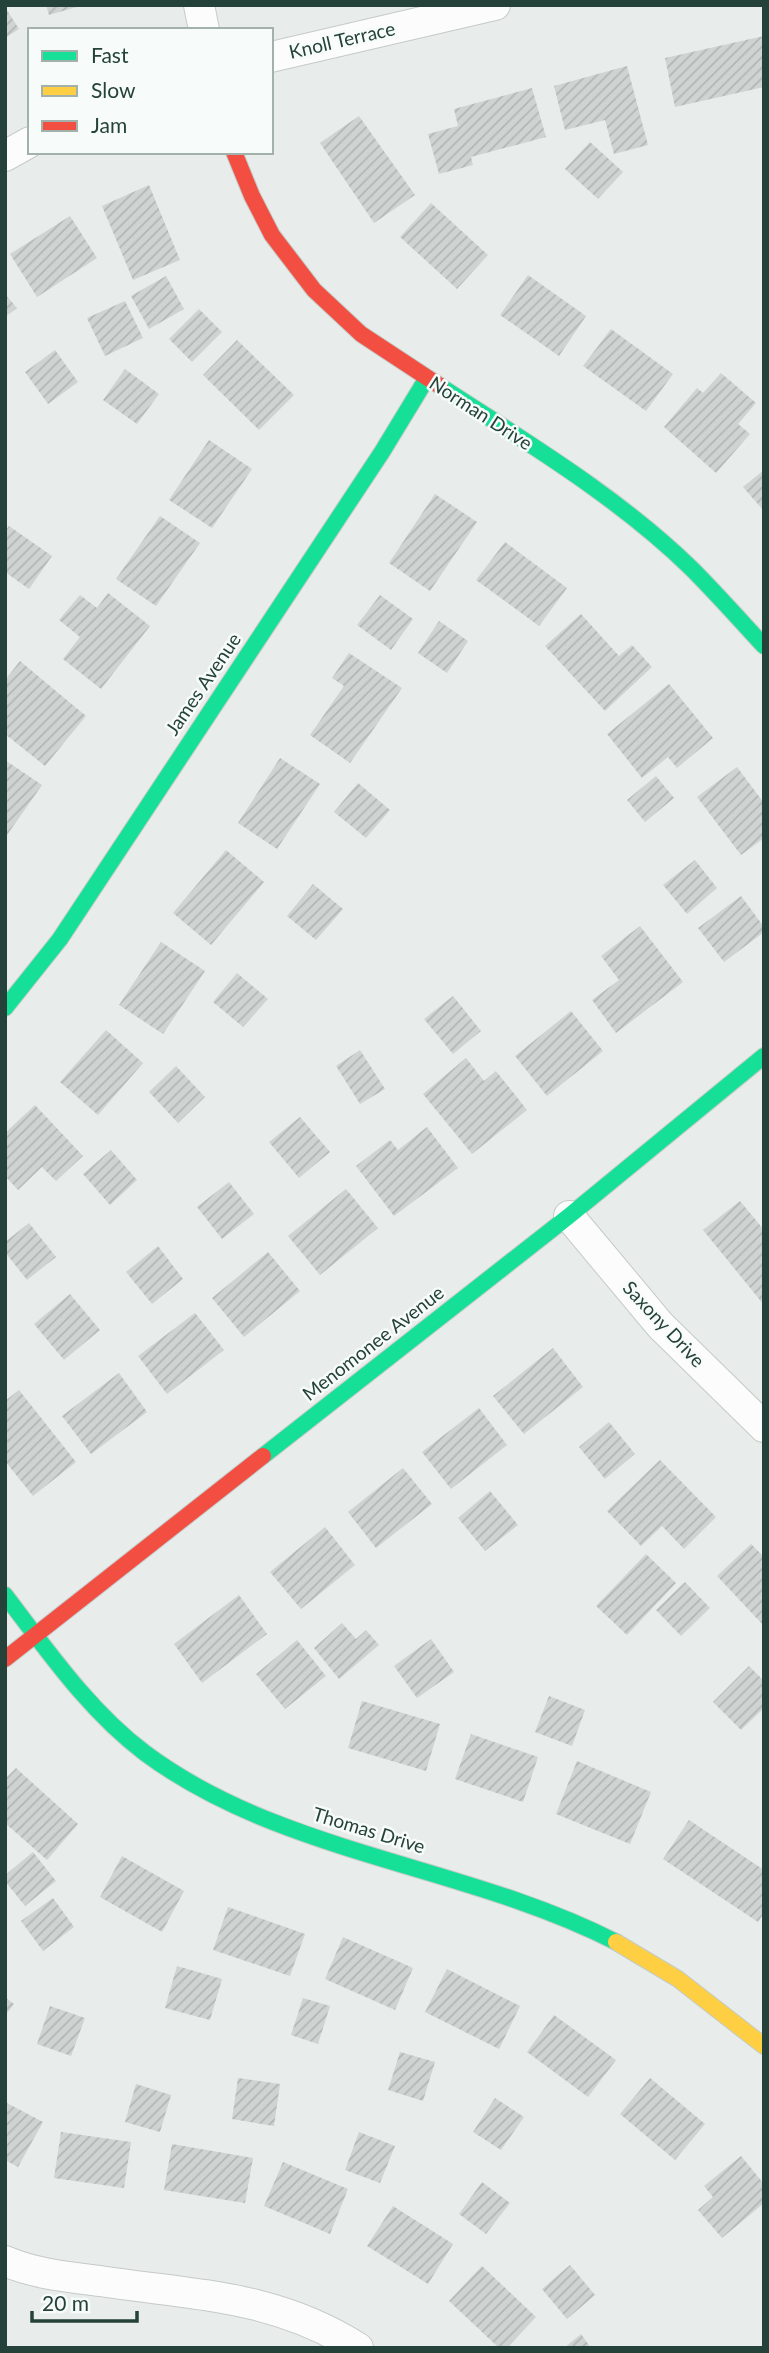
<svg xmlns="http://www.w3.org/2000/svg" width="769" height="2353" font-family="Lato,sans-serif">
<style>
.building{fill:url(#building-hatch)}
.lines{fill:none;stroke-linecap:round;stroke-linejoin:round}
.street-casing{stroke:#c5cac8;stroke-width:32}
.fast-casing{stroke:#c3cbc8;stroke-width:18}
.slow-casing{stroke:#c3cbc8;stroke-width:18}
.jam-casing{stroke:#c3cbc8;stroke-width:18}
.street{stroke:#fcfcfc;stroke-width:30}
.fast{stroke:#16e098;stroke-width:16}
.slow{stroke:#ffcf43;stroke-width:16}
.jam{stroke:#f24e42;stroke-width:16}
.labels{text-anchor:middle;stroke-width:5;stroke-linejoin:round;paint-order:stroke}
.street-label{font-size:19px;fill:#24423a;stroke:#f7fbf9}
</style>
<defs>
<pattern id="building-hatch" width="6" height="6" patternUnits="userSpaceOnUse" patternTransform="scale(1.75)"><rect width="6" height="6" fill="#cfd4d2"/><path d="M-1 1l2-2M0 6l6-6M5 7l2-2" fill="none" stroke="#b2b7b5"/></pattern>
</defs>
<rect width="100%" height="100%" fill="#e8edeb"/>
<!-- building -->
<g class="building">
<polygon points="46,5 80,5 80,6 49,15"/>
<polygon points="5,7 19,29 5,38"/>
<polygon points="764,36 764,87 675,107 665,58"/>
<polygon points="627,66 648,145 614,154 605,120 565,130 554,86"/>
<polygon points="532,88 546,137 471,157 473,165 439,174 428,134 458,126 454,109"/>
<polygon points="359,116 415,195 374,223 320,143"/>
<polygon points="590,142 623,172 598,199 565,169"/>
<polygon points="149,185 180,260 133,280 102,206"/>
<polygon points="431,203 488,255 457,289 400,237"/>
<polygon points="70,216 97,258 37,297 10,254"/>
<polygon points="528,275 586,316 559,356 500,315"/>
<polygon points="166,276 184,309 149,329 131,296"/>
<polygon points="5,294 17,308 5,317"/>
<polygon points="125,301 143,338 105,356 87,318"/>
<polygon points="199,309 222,332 192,362 169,339"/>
<polygon points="611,329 673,374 646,411 583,366"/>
<polygon points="237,340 294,395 259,430 203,375"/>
<polygon points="55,350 78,382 48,404 25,372"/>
<polygon points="125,369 159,394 137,424 103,400"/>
<polygon points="721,373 756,403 738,424 750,434 716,473 664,427 697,388 703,393"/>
<polygon points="209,440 252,469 212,528 169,500"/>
<polygon points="764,470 764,511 743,487"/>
<polygon points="435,494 477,522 430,591 389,563"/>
<polygon points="160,516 200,543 156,606 116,579"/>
<polygon points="9,526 52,556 29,589 5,572 5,531"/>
<polygon points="505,542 567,588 539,626 476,580"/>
<polygon points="108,593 150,626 101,689 63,659 80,637 59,620 80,595 97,608"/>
<polygon points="380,595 413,619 391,650 357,625"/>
<polygon points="581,614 619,656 632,645 652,667 605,711 545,646"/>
<polygon points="439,621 468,641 447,673 418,653"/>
<polygon points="349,653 402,688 350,763 310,735 344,686 332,678"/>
<polygon points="20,661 86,716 45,766 5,734 5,680"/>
<polygon points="669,684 713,738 677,768 668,757 642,778 607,734"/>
<polygon points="280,758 320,784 277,849 238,823"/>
<polygon points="5,760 42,785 5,838"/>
<polygon points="737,767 764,803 764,838 741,855 697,797"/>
<polygon points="656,776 674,798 645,822 627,800"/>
<polygon points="358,783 390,810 366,838 334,812"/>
<polygon points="226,850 264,882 211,945 173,913"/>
<polygon points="695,860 717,888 687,914 663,885"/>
<polygon points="313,884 343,909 316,940 287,916"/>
<polygon points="741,896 764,927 764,932 724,962 698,928"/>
<polygon points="640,926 683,982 616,1033 592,1000 619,980 601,956"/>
<polygon points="161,942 205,971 163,1034 119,1005"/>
<polygon points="237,973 268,999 243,1027 213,1002"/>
<polygon points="453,996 481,1031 453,1054 424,1019"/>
<polygon points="571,1011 603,1051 547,1096 515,1056"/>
<polygon points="106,1030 143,1063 98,1115 60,1082"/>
<polygon points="360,1050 385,1089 360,1104 336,1066"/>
<polygon points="466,1058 484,1081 496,1071 527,1110 472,1154 423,1094"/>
<polygon points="176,1066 205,1097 178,1123 149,1092"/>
<polygon points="35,1105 83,1156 56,1181 42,1167 18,1190 5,1176 5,1133"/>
<polygon points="300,1117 330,1152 299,1178 269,1142"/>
<polygon points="427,1127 458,1168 394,1216 356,1166 390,1140 398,1150"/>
<polygon points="111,1150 137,1180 110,1205 83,1174"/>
<polygon points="229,1182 254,1214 222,1239 197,1207"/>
<polygon points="346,1189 378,1228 320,1275 288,1236"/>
<polygon points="740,1201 764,1230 764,1305 703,1230"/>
<polygon points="29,1223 56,1257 27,1280 5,1252 5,1242"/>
<polygon points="158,1246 183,1279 152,1304 126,1272"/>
<polygon points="268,1252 300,1291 244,1337 212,1298"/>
<polygon points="70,1294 100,1330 64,1360 34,1324"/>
<polygon points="195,1313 224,1350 167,1394 138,1356"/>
<polygon points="553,1348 583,1387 524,1434 493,1396"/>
<polygon points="119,1373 147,1412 91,1454 62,1416"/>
<polygon points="19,1390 76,1462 33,1496 5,1461 5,1401"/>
<polygon points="479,1408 507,1445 451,1489 422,1452"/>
<polygon points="609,1422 635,1454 605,1479 579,1447"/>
<polygon points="660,1460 716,1517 684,1549 662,1526 641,1546 607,1511"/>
<polygon points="403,1468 432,1504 376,1548 348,1512"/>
<polygon points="490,1491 518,1525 485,1551 458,1518"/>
<polygon points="325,1527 355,1565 301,1609 270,1572"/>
<polygon points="751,1544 764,1557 764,1626 717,1576"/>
<polygon points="646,1554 676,1583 627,1635 596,1606"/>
<polygon points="685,1582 710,1608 681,1636 656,1610"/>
<polygon points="239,1595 267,1634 202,1683 174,1644"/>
<polygon points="342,1623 356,1639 366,1630 379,1645 339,1679 314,1648"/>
<polygon points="431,1639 454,1672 417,1698 394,1666"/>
<polygon points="297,1640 326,1676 285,1709 256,1674"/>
<polygon points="749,1666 764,1681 764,1708 741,1730 713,1702"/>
<polygon points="549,1696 585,1710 572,1746 535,1732"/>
<polygon points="362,1701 440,1724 426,1771 348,1748"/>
<polygon points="471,1734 538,1757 523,1802 455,1779"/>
<polygon points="577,1761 651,1792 630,1844 556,1814"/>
<polygon points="16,1768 78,1824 47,1860 5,1823 5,1779"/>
<polygon points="689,1820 764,1870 764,1913 758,1922 663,1859"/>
<polygon points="33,1852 56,1881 25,1906 5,1881 5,1875"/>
<polygon points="122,1856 184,1891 162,1932 100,1897"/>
<polygon points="53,1898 74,1927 43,1951 21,1921"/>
<polygon points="228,1907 305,1934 290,1976 213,1950"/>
<polygon points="343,1937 413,1968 395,2010 325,1979"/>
<polygon points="177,1966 222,1979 210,2020 165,2008"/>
<polygon points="447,1969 520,2006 499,2049 425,2012"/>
<polygon points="5,1997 14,2004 5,2016"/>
<polygon points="303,1998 330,2006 318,2044 291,2035"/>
<polygon points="50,2006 85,2018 71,2056 37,2044"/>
<polygon points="554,2015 616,2060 588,2097 527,2052"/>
<polygon points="400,2052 435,2062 423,2101 388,2090"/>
<polygon points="238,2078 280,2084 274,2126 232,2119"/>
<polygon points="650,2078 705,2124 675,2160 620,2114"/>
<polygon points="136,2084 171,2095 160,2132 125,2122"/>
<polygon points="495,2098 524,2117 501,2150 473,2132"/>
<polygon points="5,2102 43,2122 18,2167 5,2160"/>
<polygon points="61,2132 131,2142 124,2188 54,2178"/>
<polygon points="359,2132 395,2146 380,2183 345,2170"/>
<polygon points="172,2144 253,2158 245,2203 164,2190"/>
<polygon points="741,2156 764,2184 764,2203 722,2238 698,2210 713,2197 704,2186"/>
<polygon points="283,2162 348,2189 330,2234 264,2206"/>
<polygon points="482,2182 510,2203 486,2234 459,2214"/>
<polygon points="393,2206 453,2244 428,2284 367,2246"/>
<polygon points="570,2265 595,2295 567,2319 542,2289"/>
<polygon points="482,2266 536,2317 507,2348 499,2348 449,2301"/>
<polygon points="581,2334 591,2348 564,2348"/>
</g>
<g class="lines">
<!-- street casing -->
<g class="street-casing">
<g id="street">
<polyline points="199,5 204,30"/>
<polyline points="271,57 495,5"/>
<polyline points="5,156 30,142"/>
<polyline points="569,1216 660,1325 764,1427"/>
<path d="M5,2261C35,2274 68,2277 100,2281C193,2295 275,2295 358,2348"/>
</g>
</g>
<!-- fast casing -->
<g class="fast-casing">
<g id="fast">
<path d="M440,386C526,442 617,496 691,568C716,593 740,620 764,646"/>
<polyline points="5,1008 60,939 382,452 427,378"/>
<polyline points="263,1456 569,1216 764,1056"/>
<path d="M5,1595C47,1650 89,1711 145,1753C280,1854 466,1865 616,1942"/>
</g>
</g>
<!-- slow casing -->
<g class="slow-casing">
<polyline id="slow" points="616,1942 678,1979 764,2046"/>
</g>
<!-- jam casing -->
<g class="jam-casing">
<g id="jam">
<polyline points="234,152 252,196 272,235 314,290 361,334 440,386"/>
<polyline points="5,1659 263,1456"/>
</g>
</g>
<!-- street -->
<use href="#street" class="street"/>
<!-- fast -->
<use href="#fast" class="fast"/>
<!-- slow -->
<use href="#slow" class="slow"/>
<!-- jam -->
<use href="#jam" class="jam"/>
</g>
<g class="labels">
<!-- street labels -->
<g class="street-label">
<text transform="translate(342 40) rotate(-13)" y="7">Knoll Terrace</text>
<text transform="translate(481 413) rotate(33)" y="7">Norman Drive</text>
<text transform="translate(203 684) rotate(-56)" y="7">James Avenue</text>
<text transform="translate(664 1324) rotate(47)" y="7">Saxony Drive</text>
<text transform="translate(373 1343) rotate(-38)" y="7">Menomonee Avenue</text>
<text transform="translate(369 1830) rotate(17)" y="7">Thomas Drive</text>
</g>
</g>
<!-- border -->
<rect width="769" height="2353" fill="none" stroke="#24423a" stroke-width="14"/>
<!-- legend -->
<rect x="28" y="28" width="245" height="126" fill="#f7fbf9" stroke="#a3b1ad" stroke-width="2"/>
<rect x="42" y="51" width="35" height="10" fill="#16e098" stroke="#a3b1ad" stroke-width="2"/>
<text x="91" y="63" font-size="21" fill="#24423a">Fast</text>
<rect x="42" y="86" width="35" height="10" fill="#ffcf43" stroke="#a3b1ad" stroke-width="2"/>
<text x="91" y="98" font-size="21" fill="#24423a">Slow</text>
<rect x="42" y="121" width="35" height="10" fill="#f24e42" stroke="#a3b1ad" stroke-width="2"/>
<text x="91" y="133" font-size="21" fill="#24423a">Jam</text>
<!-- scale -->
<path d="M32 2311v10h105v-10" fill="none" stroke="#24423a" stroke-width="3.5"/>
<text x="42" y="2311" font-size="21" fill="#24423a" stroke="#f7fbf9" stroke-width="5" paint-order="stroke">20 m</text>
</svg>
